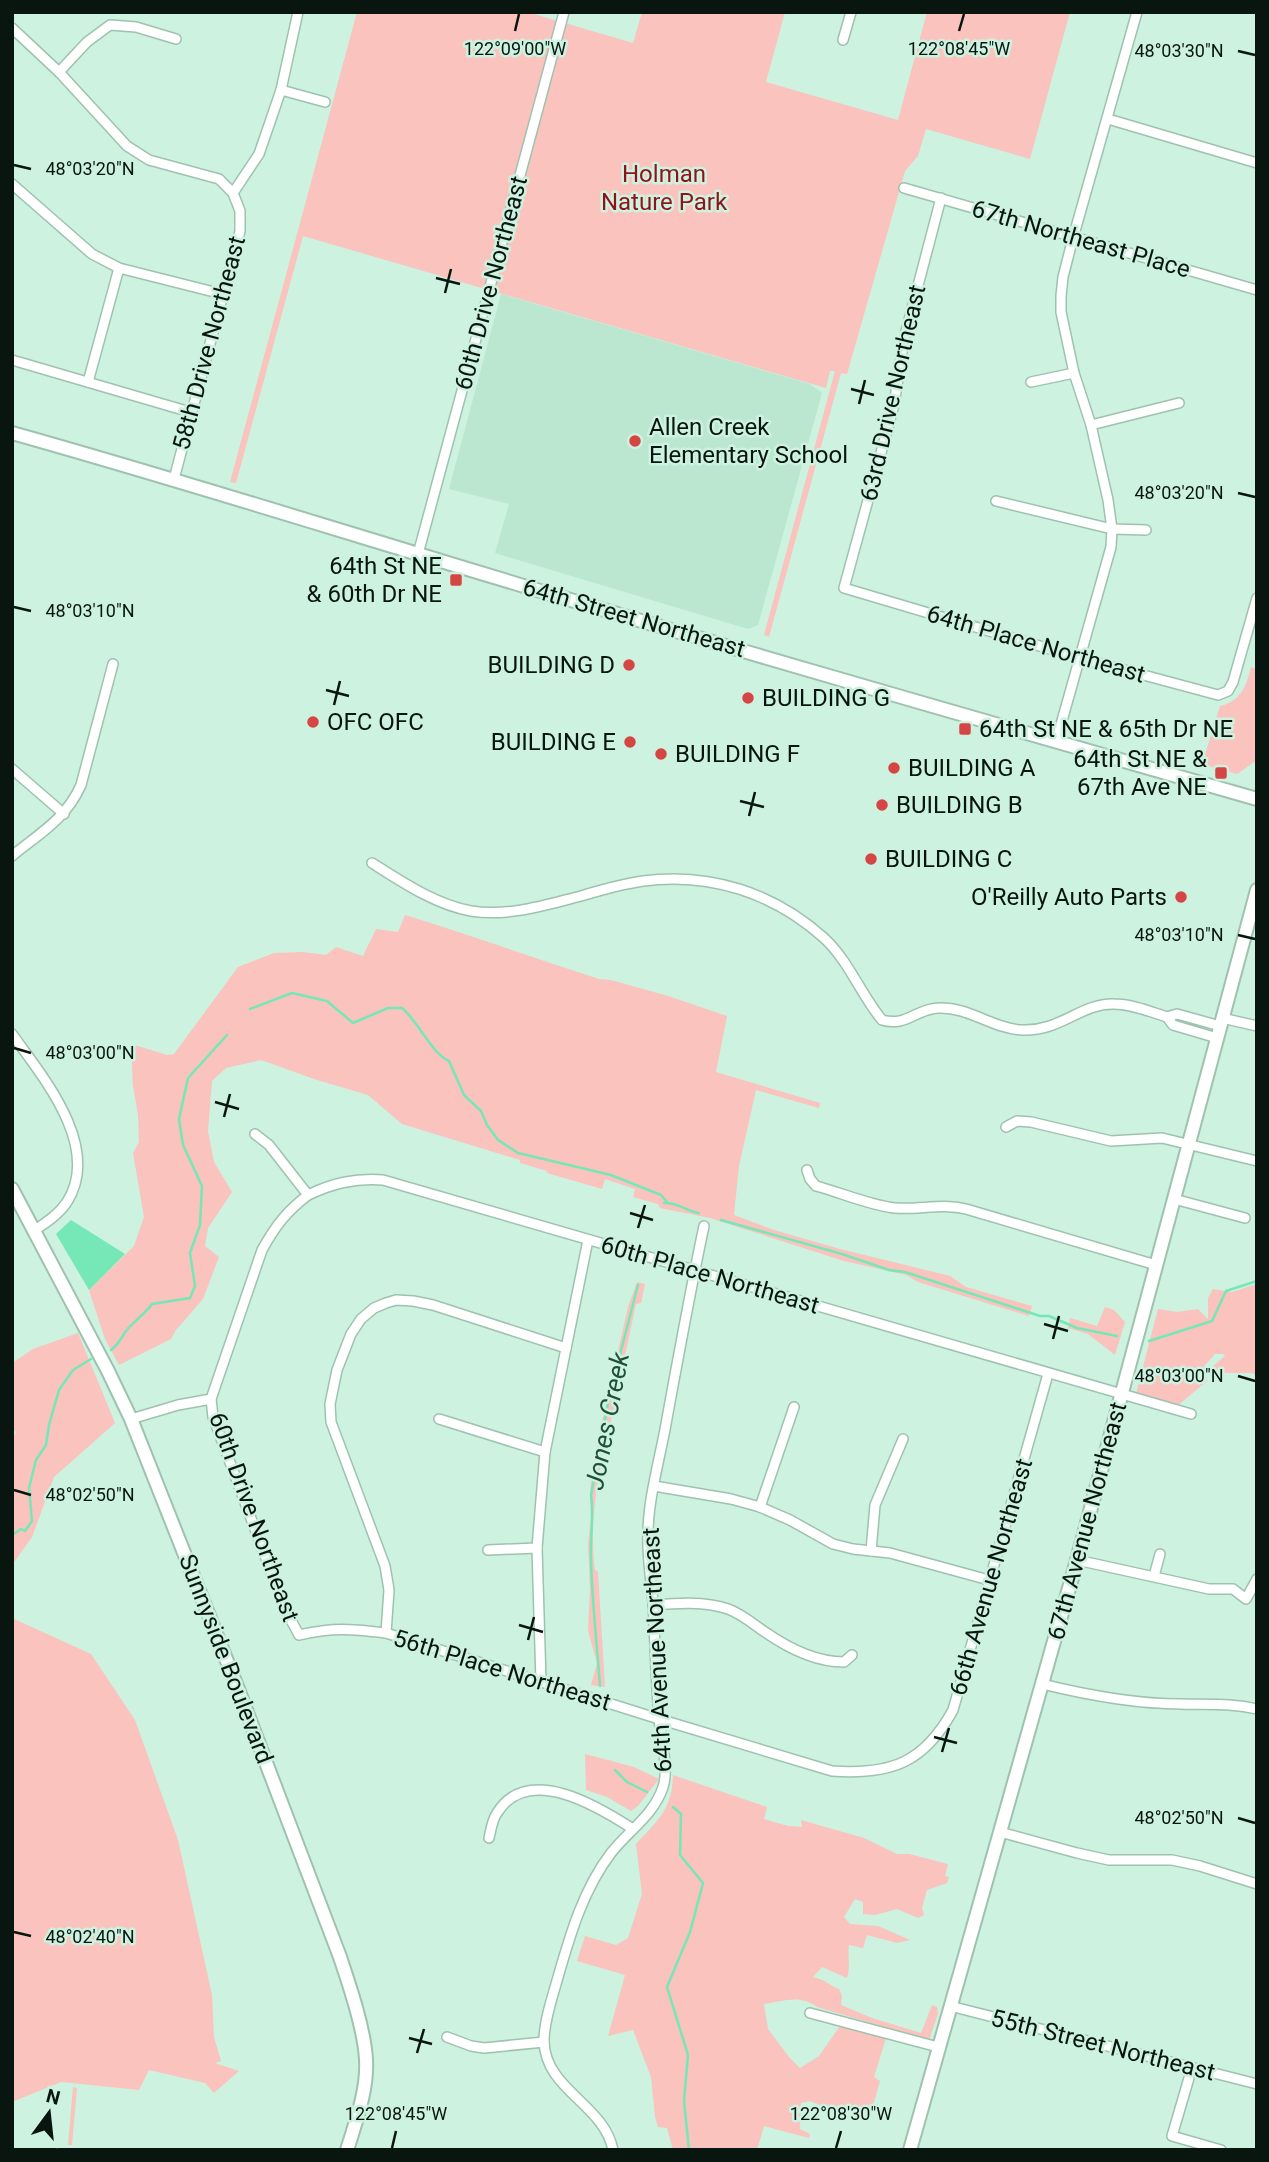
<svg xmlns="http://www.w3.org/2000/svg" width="1269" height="2162" font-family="Roboto,sans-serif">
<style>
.built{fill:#bbe7d1}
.green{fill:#fac3bd}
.water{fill:#76e7b6}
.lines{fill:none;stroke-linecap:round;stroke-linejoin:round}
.stream{stroke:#76e7b6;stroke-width:2.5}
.street-casing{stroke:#9fc2b0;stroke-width:12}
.secondary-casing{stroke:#9fc2b0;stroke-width:16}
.street{stroke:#fff;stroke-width:9}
.secondary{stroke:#fff;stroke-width:12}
.ticks{fill:none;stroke:#091610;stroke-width:2.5}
.poi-dot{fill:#d54544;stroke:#cdf2df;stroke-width:2.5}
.labels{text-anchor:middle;stroke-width:5;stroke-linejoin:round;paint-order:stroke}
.park-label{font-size:24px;fill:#8f131b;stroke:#cdf2df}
.street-label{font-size:24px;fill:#091610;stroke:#cdf2df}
.poi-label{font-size:24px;fill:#091610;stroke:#cdf2df;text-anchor:start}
.water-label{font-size:26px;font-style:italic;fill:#1f4f3b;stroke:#cdf2df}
.ticks-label{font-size:18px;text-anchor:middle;fill:#091610;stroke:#cdf2df;stroke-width:5;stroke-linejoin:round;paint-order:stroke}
</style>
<rect width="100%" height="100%" fill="#cdf2df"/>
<!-- built -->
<polygon class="built" points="501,294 810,384 822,393 758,625 748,629 495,553 509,504 449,489"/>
<!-- green -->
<g class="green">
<polygon points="357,12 527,12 633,43 642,12 785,12 766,82 898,120 927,12 1070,12 1030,159 926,129 918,156 905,171 847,374 841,373 769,637 764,635 835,371 830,371 826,388 303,236 236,483 230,482"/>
<path d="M1251,667L1257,669V760L1237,774L1202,764L1220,706C1241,701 1246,687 1251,667Z"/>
<path d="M405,915C470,935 534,958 599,979L611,980L668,996L727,1016L716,1072L820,1103L819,1108L756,1090L739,1166L734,1215L774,1230L840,1249L950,1276L966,1287L1032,1306L1029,1316L918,1282L906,1275L844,1261L710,1218L660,1208L658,1204L633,1197L635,1189L605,1179L602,1189L547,1173V1171L520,1163V1160L402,1124L368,1095L317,1080L261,1060L226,1068L212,1081L208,1131L214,1162L232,1192L208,1228L205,1246L219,1257L203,1299L176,1330L171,1339L119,1365L105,1339L89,1290L134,1246L144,1217L133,1153L139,1142L138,1115L133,1086L131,1044L167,1055L174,1054L238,967L274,953L303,952L326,955L336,947L363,956L376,929L398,932Z"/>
<path d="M637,1282L645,1284L641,1303L636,1304C629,1335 623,1367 616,1399C603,1455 587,1512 595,1570L598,1572L605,1687L591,1685L597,1663L588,1631L590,1588L588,1544L592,1509L590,1499L591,1482L600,1431L628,1307Z"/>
<polygon points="1257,1284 1257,1376 1252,1373 1213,1373 1213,1366 1225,1356 1223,1354 1215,1354 1204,1366 1207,1381 1176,1407 1134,1401 1158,1309 1177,1312 1198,1309 1208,1319 1208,1298 1213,1289 1232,1292"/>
<polygon points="1105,1307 1114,1310 1125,1322 1115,1355 1088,1334 1068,1328 1070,1318 1097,1326"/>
<polygon points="78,1333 115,1423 54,1477 32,1537 12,1565 12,1439 16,1432 12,1429 12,1363 33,1349"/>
<polygon points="12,1618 91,1654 135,1720 178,1840 212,1995 214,2037 221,2061 215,2063 239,2071 214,2093 205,2083 149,2070 139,2090 61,2082 12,2102"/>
<polygon points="585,1754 634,1767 659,1779 638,1806 631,1811 607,1797 586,1790"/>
<path d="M673,1775L767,1807L764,1819L788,1826L802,1827L801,1820L864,1838L897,1854H909L948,1864L945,1876L949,1877L947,1883L927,1890L922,1908L924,1915L918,1918L897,1909L875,1915L863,1914V1902L855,1899L844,1917L850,1924L878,1926L910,1940L897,1943L867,1935L863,1948L849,1945C847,1957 851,1966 847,1978L822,1967L813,1977C826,1980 827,1984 839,1989L842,1996L841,2005L872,2018L921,2033L932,2005L937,2007L938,2014L929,2040L817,2007C801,1994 782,2001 764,2004L768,2029L789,2057L800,2068L819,2056L840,2026L886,2038L874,2077L880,2081L871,2113L836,2112L810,2101L801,2103L800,2129L810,2134L809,2138L764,2126L757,2150H673L667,2128L658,2127L655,2117L651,2077L633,2030L608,2036L625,1975L577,1961L585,1936L616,1945L628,1938L642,1894L636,1844C658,1820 672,1810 673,1775Z"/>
<polygon points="73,2087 77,2088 72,2145 68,2145"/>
</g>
<!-- water -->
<polygon class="water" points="71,1220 125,1254 89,1290 56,1234"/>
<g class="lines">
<!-- stream -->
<g class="stream">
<path d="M250,1009L292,993L327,1001L353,1023L388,1008H402C418,1021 432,1054 449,1061L464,1095L481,1111L487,1125L498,1140L518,1153L611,1175L661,1195L667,1202"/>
<path d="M664,1203C678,1202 686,1211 699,1213"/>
<polyline points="721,1220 842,1254 889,1270 905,1272 1040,1316 1049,1316 1077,1328 1117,1336"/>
<polyline points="1149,1341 1212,1321 1226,1291 1257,1281"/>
<path d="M111,1350C119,1344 121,1338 126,1331C134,1321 145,1314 152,1304L190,1298L195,1286L190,1253L200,1225L202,1186L183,1145L179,1119L188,1078L227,1035"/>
<polyline points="12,1535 21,1529 25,1531 32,1521 29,1488 36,1460 46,1445 49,1425 59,1390 73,1370 91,1359"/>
<path d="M600,1686C597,1644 592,1602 591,1560C590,1538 594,1517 591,1495L609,1397L638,1285"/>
<polyline points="615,1770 627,1782 647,1792"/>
<polyline points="673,1807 681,1814 680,1855 703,1883 690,1932 667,1987 688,2055 684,2101 689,2150"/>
</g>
<!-- street casing -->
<g class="street-casing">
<g id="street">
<polyline points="12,28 59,72 127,146 149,160 219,179 233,193"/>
<polyline points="843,40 851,12"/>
<polyline points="59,72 87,42 110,25 136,27 176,39"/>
<polyline points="281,90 325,102"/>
<polyline points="1108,119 1257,163"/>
<polyline points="12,184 92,254 119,268 222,294"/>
<polyline points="904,188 1257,290"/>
<polyline points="941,198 904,339 894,405 844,588 1080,658 1218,695 1228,691 1233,682 1257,598"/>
<polyline points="12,360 190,412"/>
<polyline points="88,382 119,268"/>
<polyline points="1031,382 1074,373"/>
<polyline points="1091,425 1179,403"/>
<polyline points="174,479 240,231 240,211 233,193 259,154 281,90 298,12"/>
<polyline points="996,501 1112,529 1146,530"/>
<polyline points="418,554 564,12"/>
<polyline points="1056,742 1111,547 1112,529 1108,500 1091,425 1074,373 1061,312 1061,296 1063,277 1073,238 1137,12"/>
<polyline points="12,769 64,814"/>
<path d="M12,856C40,833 66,819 81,785L113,664"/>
<path d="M372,863C402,882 436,905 471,911C509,917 545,905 581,896C601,890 622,884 643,881C710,872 774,893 824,938C849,961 861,995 882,1020C906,1027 916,1009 938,1008C967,1006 994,1029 1022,1030C1060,1032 1081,1003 1114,1004C1132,1004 1151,1012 1167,1017"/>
<polyline points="1222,1018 1257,1026"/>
<path d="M12,1034C43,1077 102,1147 67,1202C59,1214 47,1222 35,1230"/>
<polyline points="1217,1038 1173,1025 1167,1017 1177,1014 1220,1026"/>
<polyline points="1006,1127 1017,1121 1031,1122 1111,1141 1162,1138 1257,1161"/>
<path d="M255,1134L269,1145L308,1195C333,1183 355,1178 383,1180L1191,1414"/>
<path d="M807,1170L810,1179L816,1186C839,1192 872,1206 895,1208C919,1210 942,1203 966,1209L1156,1265"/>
<path d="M308,1195C286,1212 276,1225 262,1250L211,1399L213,1417L285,1609L299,1635C334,1627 351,1629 386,1633L659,1719L832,1771C891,1775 924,1763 953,1710L1048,1374"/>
<polyline points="1174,1199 1245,1218"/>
<polyline points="131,1419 178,1405 211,1399"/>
<polyline points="439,1419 545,1452"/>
<polyline points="654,1486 731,1499 760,1507 790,1520 833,1544 853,1549 890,1553 989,1580"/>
<polyline points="760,1507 794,1407"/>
<polyline points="488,1550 537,1548"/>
<polyline points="871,1551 875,1505 903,1439"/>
<polyline points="1077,1560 1209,1589 1233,1589 1246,1599 1257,1579"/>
<polyline points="1154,1576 1160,1554"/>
<path d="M653,1605C678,1603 704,1601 728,1609C742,1614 753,1624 765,1632C788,1648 816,1662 844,1662L852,1655"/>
<polyline points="386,1633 389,1590 385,1566 331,1422 330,1404 337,1370 351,1334 361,1319 374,1308 386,1303 396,1300 413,1301 433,1305 566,1348"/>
<polyline points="541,1682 537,1548 545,1452 588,1240"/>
<path d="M1042,1684C1087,1695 1134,1704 1181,1704C1207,1705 1231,1703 1257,1709"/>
<polyline points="1000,1832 1077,1853 1109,1860 1172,1860 1200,1866 1257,1884"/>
<path d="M489,1838C491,1830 492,1820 497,1813C528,1763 599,1807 633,1829"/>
<polyline points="950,2006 1257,2084"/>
<polyline points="810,2013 938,2047"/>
<polyline points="447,2037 471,2046 484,2048 544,2042"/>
<polyline points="1189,2078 1172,2136 1221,2150"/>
<path d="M613,2150C604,2104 545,2090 544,2041C544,2022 551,2002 556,1984C569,1939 582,1891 611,1853C628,1831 654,1815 663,1787C669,1770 661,1738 659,1719C656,1680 655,1641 653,1602C651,1580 647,1556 648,1534C648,1499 660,1458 666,1424C678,1358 690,1292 704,1226"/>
</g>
</g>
<!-- secondary casing -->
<g class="secondary-casing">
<g id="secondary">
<path d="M12,433C148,471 283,513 418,554C697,639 977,719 1257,799"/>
<path d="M12,1189L108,1371L131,1419L238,1689L340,1957C350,1987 364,2028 366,2059C368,2089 356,2121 347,2150"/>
<polyline points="910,2150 1077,1560 1257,890"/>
</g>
</g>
<!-- street -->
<use href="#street" class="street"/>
<!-- secondary -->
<use href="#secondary" class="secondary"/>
</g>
<!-- ticks -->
<path class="ticks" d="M515,31L519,14M959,31L964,14M1238,51L1255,55M14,165L31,169M436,278L460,284M445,293L451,269M851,389L874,395M859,404L865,380M1238,493L1255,497M14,607L31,611M326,690L349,696M334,705L340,681M740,801L764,807M749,816L755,792M1238,935L1255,939M14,1048L31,1053M215,1102L239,1109M224,1117L230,1094M630,1213L653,1220M638,1228L645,1205M1044,1324L1068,1331M1053,1339L1059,1316M1238,1376L1255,1381M14,1490L31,1495M519,1625L543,1632M528,1640L534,1617M934,1737L957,1743M942,1752L949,1728M1238,1818L1255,1823M14,1932L31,1936M409,2038L432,2044M417,2053L424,2029M392,2148L396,2131M836,2148L841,2131"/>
<!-- markers -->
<g class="poi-dot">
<circle cx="635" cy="441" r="7"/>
<rect x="449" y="573" width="14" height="14" rx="3.5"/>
<circle cx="629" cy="665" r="7"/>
<circle cx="748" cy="698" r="7"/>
<circle cx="313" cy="722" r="7"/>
<rect x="958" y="722" width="14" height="14" rx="3.5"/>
<circle cx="630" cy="742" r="7"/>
<circle cx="661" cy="754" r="7"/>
<circle cx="894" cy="768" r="7"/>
<rect x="1214" y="766" width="14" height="14" rx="3.5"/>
<circle cx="882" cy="805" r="7"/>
<circle cx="871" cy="859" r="7"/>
<circle cx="1181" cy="897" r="7"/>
</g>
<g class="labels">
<!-- park labels -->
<g class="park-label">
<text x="664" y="182">Holman<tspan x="664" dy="28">Nature Park</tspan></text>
</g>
<!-- street labels -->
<g class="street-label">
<text transform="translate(1081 239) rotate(16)" y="8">67th Northeast Place</text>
<text transform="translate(491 283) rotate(-75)" y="8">60th Drive Northeast</text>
<text transform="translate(209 343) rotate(-75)" y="8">58th Drive Northeast</text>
<text transform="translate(893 393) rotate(-77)" y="8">63rd Drive Northeast</text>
<text transform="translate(634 618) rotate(16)" y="8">64th Street Northeast</text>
<text transform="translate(1036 644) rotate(16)" y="8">64th Place Northeast</text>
<text transform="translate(710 1275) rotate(16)" y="8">60th Place Northeast</text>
<text transform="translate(254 1517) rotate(70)" y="8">60th Drive Northeast</text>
<text transform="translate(1087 1521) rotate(-75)" y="8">67th Avenue Northeast</text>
<text transform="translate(991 1577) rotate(-74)" y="8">66th Avenue Northeast</text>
<text transform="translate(657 1650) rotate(-93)" y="8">64th Avenue Northeast</text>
<text transform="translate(226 1659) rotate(69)" y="8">Sunnyside Boulevard</text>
<text transform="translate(502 1670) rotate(17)" y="8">56th Place Northeast</text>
<text transform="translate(1103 2045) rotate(14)" y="8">55th Street Northeast</text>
</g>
<!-- poi labels -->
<g class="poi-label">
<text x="649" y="435">Allen Creek<tspan x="649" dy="28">Elementary School</tspan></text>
<text x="442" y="574" text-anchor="end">64th St NE<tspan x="442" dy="28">&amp; 60th Dr NE</tspan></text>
<text x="615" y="673" text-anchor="end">BUILDING D</text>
<text x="762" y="706">BUILDING G</text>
<text x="327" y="730">OFC OFC</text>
<text x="979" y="737">64th St NE &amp; 65th Dr NE</text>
<text x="616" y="750" text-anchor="end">BUILDING E</text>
<text x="675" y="762">BUILDING F</text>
<text x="1207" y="767" text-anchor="end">64th St NE &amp;<tspan x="1207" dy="28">67th Ave NE</tspan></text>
<text x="908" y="776">BUILDING A</text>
<text x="896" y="813">BUILDING B</text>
<text x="885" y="867">BUILDING C</text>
<text x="1167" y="905" text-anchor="end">O'Reilly Auto Parts</text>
</g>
<!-- water labels -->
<g class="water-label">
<text transform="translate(607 1421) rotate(-79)" y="9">Jones Creek</text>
</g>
</g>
<g class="ticks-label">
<text x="959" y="55">122°08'45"W</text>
<text x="515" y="55">122°09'00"W</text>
<text x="1179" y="57">48°03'30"N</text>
<text x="90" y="175">48°03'20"N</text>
<text x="1179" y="499">48°03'20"N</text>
<text x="90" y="617">48°03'10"N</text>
<text x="1179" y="941">48°03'10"N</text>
<text x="90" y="1059">48°03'00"N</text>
<text x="1179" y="1382">48°03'00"N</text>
<text x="90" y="1501">48°02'50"N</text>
<text x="1179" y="1824">48°02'50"N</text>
<text x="90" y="1943">48°02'40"N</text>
<text x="396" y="2120">122°08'45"W</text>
<text x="841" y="2120">122°08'30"W</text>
</g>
<!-- border -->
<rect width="1269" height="2162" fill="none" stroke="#091610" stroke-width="28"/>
<!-- north arrow -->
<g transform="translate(49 2113) rotate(15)" stroke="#cdf2df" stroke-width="5" paint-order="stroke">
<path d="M0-5L12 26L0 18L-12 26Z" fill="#091610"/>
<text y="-10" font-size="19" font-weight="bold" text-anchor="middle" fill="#091610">N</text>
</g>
</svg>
